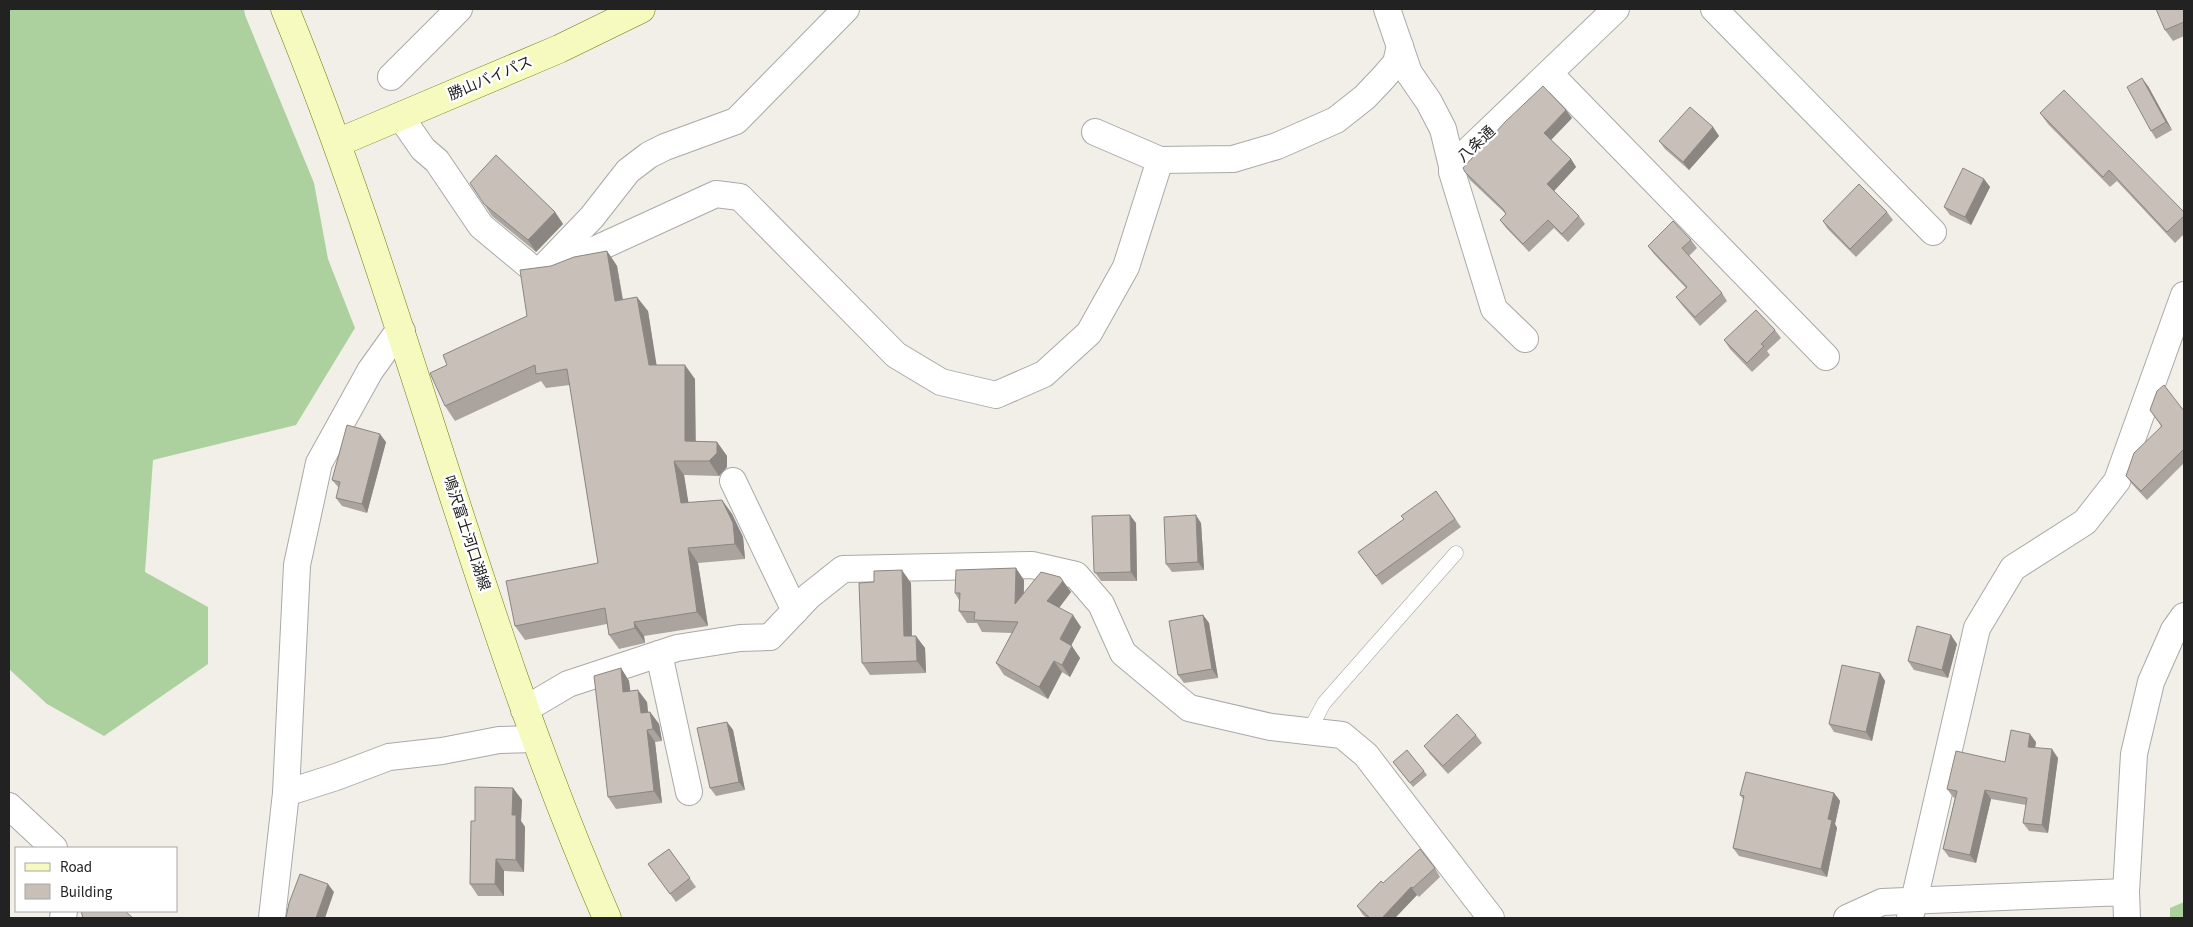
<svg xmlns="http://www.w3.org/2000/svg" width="2193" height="927" font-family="'Source Sans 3','Noto Sans JP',sans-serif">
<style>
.forest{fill:#add19e}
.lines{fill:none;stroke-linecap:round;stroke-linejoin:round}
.lane-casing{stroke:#a9a9a9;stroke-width:15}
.street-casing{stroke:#a9a9a9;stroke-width:28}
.secondary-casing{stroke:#707d05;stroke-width:29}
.lane{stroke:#fff;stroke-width:14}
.street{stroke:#fff;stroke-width:26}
.secondary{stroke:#f7fabf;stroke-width:28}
.wall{fill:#aba49e}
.shaded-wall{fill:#8b8681}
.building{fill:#c7bfb8;stroke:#8b8681}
.labels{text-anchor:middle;stroke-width:5;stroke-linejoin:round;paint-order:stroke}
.street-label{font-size:15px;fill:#222;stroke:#fff}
</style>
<rect width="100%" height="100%" fill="#f2efe9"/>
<!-- forest -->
<g class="forest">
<polygon points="9,9 244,9 245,15 314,183 328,259 355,328 296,425 153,460 145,572 208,607 208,664 104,736 47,704 9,669"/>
<polygon points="2184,902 2184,918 2170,918 2170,908"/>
</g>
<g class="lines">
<!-- lane casing -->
<g class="lane-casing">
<polyline id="lane" points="1309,731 1324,703 1456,553"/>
</g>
<!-- street casing -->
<g class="street-casing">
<g id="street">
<polyline points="1387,9 1409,73 1429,102 1443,129 1452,166"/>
<polyline points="1714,9 1933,232"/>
<polyline points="1550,74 1826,357"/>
<polyline points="391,77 459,9"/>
<polyline points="400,116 423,149 437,161 481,226 534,270 559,266 716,194 740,197 896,355 941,382 996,395 1044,374 1089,333 1126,267 1160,160"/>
<polyline points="1095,132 1160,160 1233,159 1277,146 1336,120 1365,97 1383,78 1396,63 1400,46"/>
<polyline points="545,266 592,217 628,171 649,155 665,147 736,121 846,9"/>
<polyline points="1525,339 1494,309 1452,172 1452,166 1616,9"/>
<polyline points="733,481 795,611"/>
<polyline points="659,654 689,792"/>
<polyline points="524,710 568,684 677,648 740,638 770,637 809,596 843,569 1032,565 1076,575 1101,604 1123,653 1189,708 1271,727 1342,735 1366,755 1491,918"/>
<polyline points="286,793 336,777 389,757 442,751 499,740 534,739"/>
<polyline points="9,806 54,848"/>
<polyline points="2126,892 2134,754 2151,682 2174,630 2184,616"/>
<polyline points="63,918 64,911"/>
<polyline points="272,918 286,793 297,565 319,463 370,371 395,336 402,331"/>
<polyline points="1847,918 1882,902 2126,892 2127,918"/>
<polyline points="1910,918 1977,628 2013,568 2085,522 2117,481 2184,295"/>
</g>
</g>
<!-- secondary casing -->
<g class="secondary-casing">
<g id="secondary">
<path d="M285,9C407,307 478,623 607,918"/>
<polyline points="337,143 559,49 641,9"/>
</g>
</g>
<!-- lane -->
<use href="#lane" class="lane"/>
<!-- street -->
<use href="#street" class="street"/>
<!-- secondary -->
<use href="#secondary" class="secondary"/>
</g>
<!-- wall -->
<g class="wall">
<polygon points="2184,9 2184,36 2173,41 2165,30"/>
<polygon points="2148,86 2172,130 2156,139 2151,131"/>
<polygon points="2040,113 2184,212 2184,234 2175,243 2117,181 2110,187 2048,124"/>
<polygon points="1572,118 1551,140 1571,159 1576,167 1554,191 1579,216 1585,224 1568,242 1554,228 1529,252 1506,228 1500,220 1506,214 1470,180 1465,172"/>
<polygon points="1713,127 1719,136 1689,170 1665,149 1659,141"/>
<polygon points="1984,179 1990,187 1971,225 1950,215 1944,207"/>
<polygon points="470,183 555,212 563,224 536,252 492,216"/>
<polygon points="1887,212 1893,220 1856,257 1828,229 1823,221"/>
<polygon points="1691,240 1697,248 1689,256 1722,293 1727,301 1700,326 1682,305 1676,297 1686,288 1654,254 1648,246"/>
<polygon points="607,251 617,266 623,299 648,311 656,365 695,379 695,441 717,442 727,456 727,467 719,476 684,475 688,503 722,500 732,514 743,537 745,559 698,563 708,626 644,636 645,643 619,649 609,635 607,624 525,640 515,626 598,563 570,385 546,388 541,381 455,421 445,406 447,365 527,316 551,266"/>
<polygon points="1775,330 1781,338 1767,351 1770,355 1752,372 1730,349 1724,340"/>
<polygon points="2150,410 2184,411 2184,463 2147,500 2132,484 2126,476 2161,426"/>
<polygon points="386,442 367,513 342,506 336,498 339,488 332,480"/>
<polygon points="1436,491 1461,527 1382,585 1358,552 1404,519"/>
<polygon points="1136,523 1137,581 1101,581 1094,571"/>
<polygon points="1201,523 1204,570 1172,572 1166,564"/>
<polygon points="1024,580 1024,593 1063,581 1071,592 1059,608 1081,627 1071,646 1080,658 1070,677 1062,672 1048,699 1004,675 996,663 1012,633 982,632 977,623 967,623 959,611 959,600 955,593"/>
<polygon points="911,583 912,636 925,648 926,673 870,675 862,663"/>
<polygon points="1203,615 1209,623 1218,678 1184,683 1178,675"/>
<polygon points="1957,644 1948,678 1914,670 1908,661"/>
<polygon points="621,668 629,681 630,691 647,702 648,712 650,712 659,724 662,741 655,742 662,803 616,809 608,797"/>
<polygon points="1880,673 1885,681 1872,741 1834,732 1829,724"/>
<polygon points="727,722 733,730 745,790 716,796 710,788"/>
<polygon points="1476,735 1482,743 1448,774 1430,754 1424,746"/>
<polygon points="2036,742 2035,747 2058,758 2048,833 2029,831 2023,823 2026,805 1991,799 1976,863 1949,857 1943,849 1955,798 1953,797 1947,789 2005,762"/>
<polygon points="1393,762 1424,771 1427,775 1413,787"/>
<polygon points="513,788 522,800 521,821 525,827 524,872 504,871 504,896 478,896 470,884 475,821"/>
<polygon points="1834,793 1840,801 1835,824 1837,828 1827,877 1739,856 1733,848 1744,800 1740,795"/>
<polygon points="669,849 696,887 676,902 648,864"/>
<polygon points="1435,868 1440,877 1419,897 1417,895 1395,918 1367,918 1363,915 1357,906 1383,883"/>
</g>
<!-- shaded-wall -->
<g class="shaded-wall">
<polygon points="2142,78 2148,86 2172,130 2166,122"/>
<polygon points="1566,110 1572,118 1550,141 1544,133"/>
<polygon points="1713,127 1719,136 1689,170 1683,162"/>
<polygon points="1571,159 1576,167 1553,192 1547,184"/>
<polygon points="1984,179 1990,187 1971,225 1965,217"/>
<polygon points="555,212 563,224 536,252 528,240"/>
<polygon points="607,251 617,266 625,315 615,301"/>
<polygon points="637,297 648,311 659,380 649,365"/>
<polygon points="685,365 695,379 696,456 685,441"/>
<polygon points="380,434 386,442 367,513 362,504"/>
<polygon points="717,442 727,456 727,467 719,476 709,461"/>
<polygon points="674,461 684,475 691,518 681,503"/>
<polygon points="722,500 732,514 743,537 745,559 735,544"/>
<polygon points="1130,515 1136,523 1137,581 1131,572"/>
<polygon points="1196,515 1201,523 1204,570 1198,562"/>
<polygon points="688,548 698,563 708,626 697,612"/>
<polygon points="1016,568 1024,580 1023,616 1015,604"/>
<polygon points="902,570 911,583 912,648 904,636"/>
<polygon points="1063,581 1071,592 1055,613 1047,601"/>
<polygon points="1073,615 1081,627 1068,651 1060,639"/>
<polygon points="1203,615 1209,623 1218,678 1212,669"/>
<polygon points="634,622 644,636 645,643 635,628"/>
<polygon points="1951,635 1957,644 1948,678 1942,670"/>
<polygon points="916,636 925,648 926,673 917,661"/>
<polygon points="1072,646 1080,658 1070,677 1062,665"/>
<polygon points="1054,661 1062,672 1048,699 1039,687"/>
<polygon points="621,668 629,681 632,704 623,692"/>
<polygon points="1880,673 1885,681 1872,741 1866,732"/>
<polygon points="638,690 647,702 649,725 641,713"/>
<polygon points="650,712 659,724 662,741 653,729"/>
<polygon points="727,722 733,730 745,790 739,782"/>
<polygon points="647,730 655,742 662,803 654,791"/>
<polygon points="2030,734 2036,742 2034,755 2028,747"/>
<polygon points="2052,749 2058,758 2048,833 2042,825"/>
<polygon points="513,788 522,800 521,821 525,827 524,872 516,860 512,815"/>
<polygon points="1985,790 1991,799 1976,863 1970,855"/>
<polygon points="1834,793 1840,801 1835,824 1837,828 1827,877 1821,869 1828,819"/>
<polygon points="496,859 504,871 504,896 495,884"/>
<polygon points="328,884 334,892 325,918 316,918"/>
<polygon points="1411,887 1417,895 1395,918 1382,918"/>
</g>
<!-- building -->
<g class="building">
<polygon points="2156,9 2184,9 2184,22 2165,30"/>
<polygon points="2142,78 2166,122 2151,131 2127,87"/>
<polygon points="1543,86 1566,110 1544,133 1571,159 1547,184 1579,216 1562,234 1548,220 1523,244 1500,220 1506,214 1503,209 1465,172 1463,168 1505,122"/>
<polygon points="2064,90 2184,212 2184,216 2167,232 2109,170 2103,177 2040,113"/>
<polygon points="1690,107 1713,127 1683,162 1659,141"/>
<polygon points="496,155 555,212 528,240 484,204 470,183"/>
<polygon points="1963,168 1984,179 1965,217 1944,207"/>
<polygon points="1859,184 1887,212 1850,249 1823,221"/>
<polygon points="1673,221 1691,240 1682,248 1722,293 1695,317 1676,297 1687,287 1648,246"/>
<polygon points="607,251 615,301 637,297 649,365 685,365 685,441 717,442 717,453 709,461 674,461 681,503 722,500 733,523 735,544 688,548 697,612 634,622 635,628 609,635 605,608 515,626 506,581 598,563 567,369 536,374 535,365 445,406 430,373 447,365 443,355 527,316 520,270 551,266 574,257"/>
<polygon points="1756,310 1775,330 1761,344 1764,346 1747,363 1724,340"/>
<polygon points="2164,385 2184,411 2184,449 2141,491 2126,476 2134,453 2162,426 2150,410 2157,391"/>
<polygon points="347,425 380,434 362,504 336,498 340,482 332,480"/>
<polygon points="1436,491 1455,519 1376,576 1358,552 1404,519 1401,516"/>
<polygon points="1130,515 1131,572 1095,573 1094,571 1092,516"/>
<polygon points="1196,515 1198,562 1166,564 1164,517"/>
<polygon points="1016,568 1015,604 1041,572 1060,577 1063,581 1047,601 1073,615 1060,639 1072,646 1062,665 1054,661 1039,687 996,663 1018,622 974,620 975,612 959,611 960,593 955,593 956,570"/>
<polygon points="902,570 904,636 916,636 917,661 862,663 859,583 874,582 874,571"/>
<polygon points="1203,615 1212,669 1178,675 1169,621"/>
<polygon points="1917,626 1951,635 1942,670 1908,661"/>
<polygon points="1842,665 1880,673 1866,732 1829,724"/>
<polygon points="621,668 623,692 638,690 641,713 650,712 653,729 647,730 654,791 608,797 594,676"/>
<polygon points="1457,714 1476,735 1443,766 1424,746"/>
<polygon points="727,722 739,782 710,788 697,728"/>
<polygon points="2011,730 2030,734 2028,747 2052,749 2042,825 2023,823 2027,798 1985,790 1970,855 1943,849 1957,791 1947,789 1956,751 2005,762"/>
<polygon points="1407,750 1424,771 1410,783 1393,762"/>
<polygon points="1746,772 1834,793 1828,819 1832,820 1821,869 1733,848 1744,796 1740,795"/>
<polygon points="475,787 513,788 512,815 516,815 516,860 496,859 495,884 470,884 471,821 475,821"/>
<polygon points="669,849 690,878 670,894 648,864"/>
<polygon points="1420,849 1435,868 1413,888 1411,887 1382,918 1370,918 1357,906 1381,881 1383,883"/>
<polygon points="300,874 328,884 316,918 286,918 289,903"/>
<polygon points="81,911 125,911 133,918 83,918"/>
</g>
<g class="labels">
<!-- street labels -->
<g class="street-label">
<text transform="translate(490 78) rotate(-23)" y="5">勝山バイパス</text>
<text transform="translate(1476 144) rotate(-43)" y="5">八条通</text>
<text transform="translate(467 533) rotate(72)" y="5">鳴沢富士河口湖線</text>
</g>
</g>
<!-- border -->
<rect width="2193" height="927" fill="none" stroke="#222222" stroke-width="20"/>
<!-- legend -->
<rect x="15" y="847" width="162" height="65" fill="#ffffff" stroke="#a7a7a7"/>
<rect x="25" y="863" width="25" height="8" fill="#f7fabf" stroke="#a7a7a7"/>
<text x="60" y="872" font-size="15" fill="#222222">Road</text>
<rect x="25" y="884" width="25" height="15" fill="#c7bfb8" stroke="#a7a7a7"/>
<text x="60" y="897" font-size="15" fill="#222222">Building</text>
</svg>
